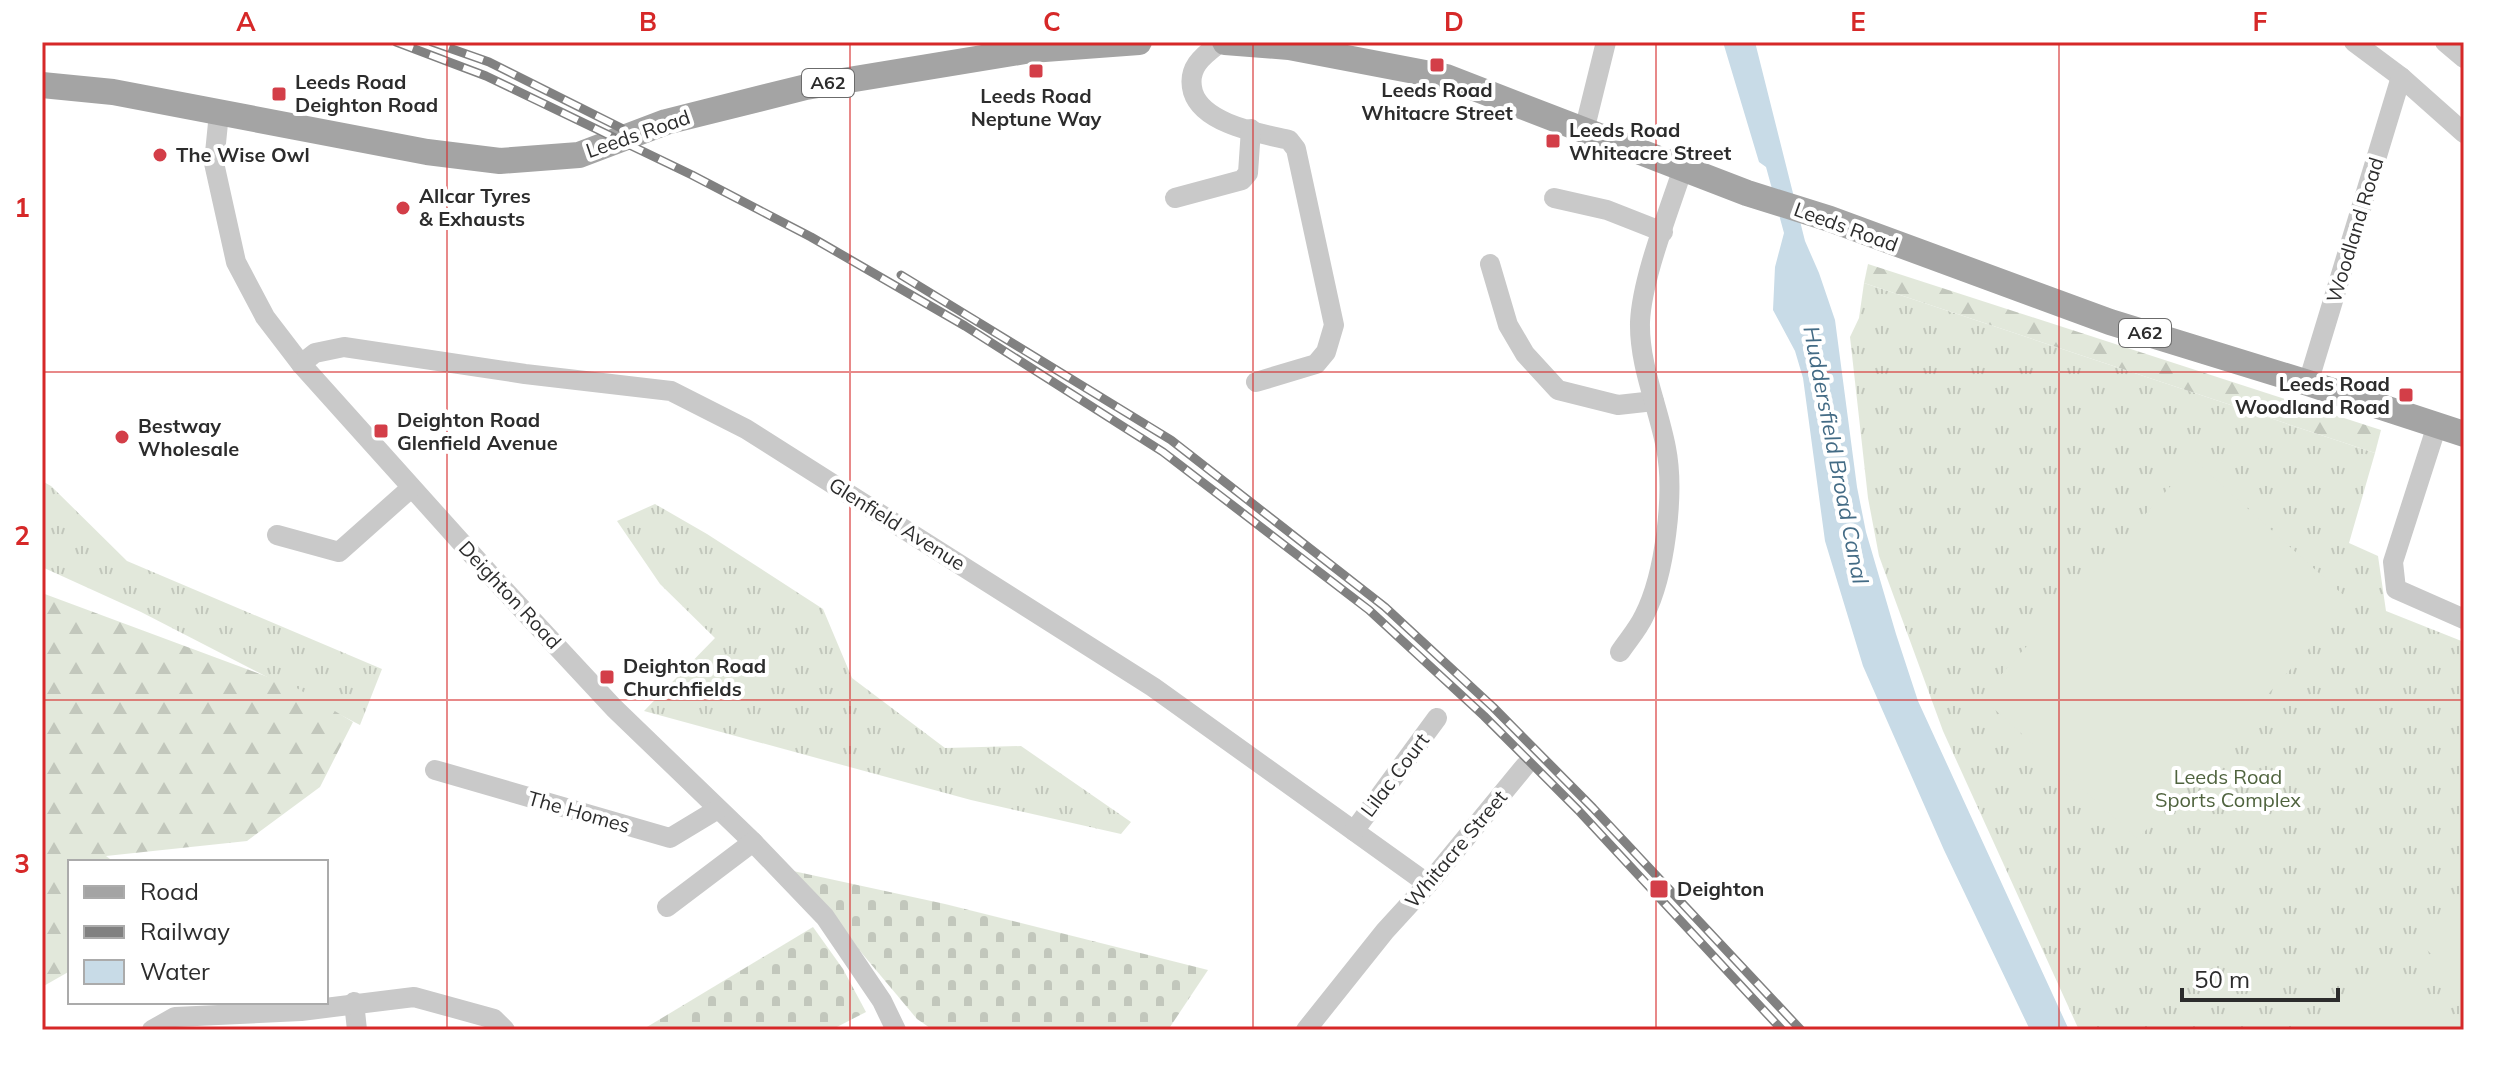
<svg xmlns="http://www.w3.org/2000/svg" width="2506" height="1072" font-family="Mulish,sans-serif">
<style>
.grass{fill:url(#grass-tufts)}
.forest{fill:url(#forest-firs)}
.cemetery{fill:url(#cemetery-stones)}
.pitch{fill:#e2e8db}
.water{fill:#c8dbe7}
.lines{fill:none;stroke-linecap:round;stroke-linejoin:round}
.minor{stroke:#c9c9c9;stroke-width:20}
.major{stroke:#a4a4a4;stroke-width:26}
.rail-casing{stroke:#818181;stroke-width:9}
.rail{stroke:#fff;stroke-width:6;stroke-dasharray:18;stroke-linecap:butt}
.grid{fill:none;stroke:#d62828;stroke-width:2;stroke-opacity:0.55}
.poi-dot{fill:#d33e48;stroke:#fff;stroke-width:3}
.labels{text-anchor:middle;stroke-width:8;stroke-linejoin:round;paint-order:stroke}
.shield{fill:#fff;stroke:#6b6b6b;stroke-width:2}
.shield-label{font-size:18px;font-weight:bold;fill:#2c2c2c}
.poi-label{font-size:20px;font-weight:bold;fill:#2c2c2c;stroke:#fff;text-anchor:start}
.street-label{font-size:20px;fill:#2c2c2c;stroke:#fff}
.park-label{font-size:20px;fill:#4f633e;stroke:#fff}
.water-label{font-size:22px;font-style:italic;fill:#436b85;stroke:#fff}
.neatline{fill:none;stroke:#d62828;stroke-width:3}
.grid-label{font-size:26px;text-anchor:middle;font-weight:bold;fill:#d62828}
</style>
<defs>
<pattern id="grass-tufts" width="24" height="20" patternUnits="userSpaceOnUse" patternTransform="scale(2)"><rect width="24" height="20" fill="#e2e8db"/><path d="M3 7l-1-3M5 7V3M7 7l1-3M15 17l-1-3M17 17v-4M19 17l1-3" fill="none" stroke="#c2c7bc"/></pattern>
<pattern id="forest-firs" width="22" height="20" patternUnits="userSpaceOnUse" patternTransform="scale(2)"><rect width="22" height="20" fill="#e2e8db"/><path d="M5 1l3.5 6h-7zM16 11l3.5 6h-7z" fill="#c2c7bc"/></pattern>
<pattern id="cemetery-stones" width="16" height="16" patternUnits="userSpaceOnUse" patternTransform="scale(2)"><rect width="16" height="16" fill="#e2e8db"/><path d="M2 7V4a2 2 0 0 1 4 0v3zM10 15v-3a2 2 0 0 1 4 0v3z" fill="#c2c7bc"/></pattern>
</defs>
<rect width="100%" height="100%" fill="#fff"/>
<!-- grass -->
<g class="grass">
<polygon points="1864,283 2375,453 2349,543 2378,556 2386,611 2464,642 2464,1030 2079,1030 1943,731 1879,556 1868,498 1850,337 1859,318"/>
<polygon points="42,481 51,486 127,561 382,669 360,725 141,612 42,567"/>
<polygon points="655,504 707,534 823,609 852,678 945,748 1021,746 1131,822 1121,834 971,800 644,711 715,638 660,584 617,521"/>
</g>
<!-- forest -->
<g class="forest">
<polygon points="1868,264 2381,430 2375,453 1864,283"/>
<polygon points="42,593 295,687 353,722 320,787 247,841 106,856 114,862 70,862 70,971 42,987"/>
</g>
<!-- cemetery -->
<g class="cemetery">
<polygon points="793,871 945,904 1208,970 1168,1030 933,1030 917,1019"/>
<polygon points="813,927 843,969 866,1012 831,1030 642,1030"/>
</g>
<!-- pitch -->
<g class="pitch">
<polygon points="2194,460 2351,602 2138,839 1981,697"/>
<polygon points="2464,891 2464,987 2418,941"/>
<polygon points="2384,972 2445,1030 2331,1030"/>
</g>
<!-- water -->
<polygon class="water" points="1723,42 1755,42 1805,241 1819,273 1835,320 1857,487 1866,532 1896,634 1918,701 2069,1030 2030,1030 1944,850 1863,666 1825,541 1803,378 1795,351 1773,310 1775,267 1784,233 1766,167 1759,162"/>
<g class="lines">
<!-- minor -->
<g class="minor">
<path d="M1221,42C1204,55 1186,67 1193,92C1203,124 1259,133 1289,140L1296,149L1334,325L1326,352L1316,364L1256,382"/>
<polyline points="2354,42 2401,77 2464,133"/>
<polyline points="2445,42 2464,58"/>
<polyline points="219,113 214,163 236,262 265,317 301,364 495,580 614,708 753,842 825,917 882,1001 896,1030"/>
<polyline points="1584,131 1606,42"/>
<polyline points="1175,198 1242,180 1248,173 1251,129"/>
<polyline points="1554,198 1607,210 1663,232"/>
<polyline points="1490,264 1508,325 1525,354 1558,390 1618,405 1654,401"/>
<polyline points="301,364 315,353 344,347 525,374 671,391 746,429 1153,687 1428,884"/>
<polyline points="2308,383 2401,77"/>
<polyline points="2437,425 2393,562 2396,589 2464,619"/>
<polyline points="277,535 339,552 411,488"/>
<path d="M1620,652C1628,640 1638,629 1644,616C1665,575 1675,493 1666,448C1658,406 1639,365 1640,322C1642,278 1669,211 1683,168"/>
<polyline points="435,770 670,838 718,809"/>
<polyline points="1354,831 1437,718"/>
<polyline points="667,907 753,842"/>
<polyline points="354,1002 357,1030"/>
<polyline points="152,1030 175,1017 301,1011 414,997 494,1019 505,1030"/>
<polyline points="1306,1030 1385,931 1428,884 1525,766"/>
</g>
<!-- major -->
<g class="major">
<polyline points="1225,42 1289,47 1446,77 1747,193 1830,219 2110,322 2308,383 2464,434"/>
<polyline points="42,85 113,92 427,152 500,161 579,155 666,122 806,87 1031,50 1139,42"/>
</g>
<!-- rail casing -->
<g class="rail-casing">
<g id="rail">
<polyline points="396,42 486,76 692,175 811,237 965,326 1163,452 1369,610 1484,716 1578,810 1782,1030"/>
<polyline points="432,42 489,62 621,128"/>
<polyline points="901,275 1171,440 1385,607 1493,707 1593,808 1801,1030"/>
</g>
</g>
<!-- rail -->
<use href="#rail" class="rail"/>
</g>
<!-- grid -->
<path class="grid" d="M447,42V1030M850,42V1030M1253,42V1030M1656,42V1030M2059,42V1030M42,372H2464M42,700H2464"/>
<!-- markers -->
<g class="poi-dot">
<rect x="1429" y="57" width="16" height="16" rx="4"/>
<rect x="1028" y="63" width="16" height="16" rx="4"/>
<rect x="271" y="86" width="16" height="16" rx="4"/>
<rect x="1545" y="133" width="16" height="16" rx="4"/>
<circle cx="160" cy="155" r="8"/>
<circle cx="403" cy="208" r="8"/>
<rect x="2398" y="387" width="16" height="16" rx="4"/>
<rect x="373" y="423" width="16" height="16" rx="4"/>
<circle cx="122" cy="437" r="8"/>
<rect x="599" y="669" width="16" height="16" rx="4"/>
<rect x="1649" y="879" width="20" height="20" rx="4"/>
</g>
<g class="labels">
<!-- shield labels -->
<g class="shield">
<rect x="802" y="69" width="52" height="28" rx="6"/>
<rect x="2119" y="319" width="52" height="28" rx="6"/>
</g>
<g class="shield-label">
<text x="828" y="89">A62</text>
<text x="2145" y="339">A62</text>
</g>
<!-- poi labels -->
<g class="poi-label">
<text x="295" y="89">Leeds Road<tspan x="295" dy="23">Deighton Road</tspan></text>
<text x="1437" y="97" text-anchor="middle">Leeds Road<tspan x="1437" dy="23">Whitacre Street</tspan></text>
<text x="1036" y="103" text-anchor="middle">Leeds Road<tspan x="1036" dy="23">Neptune Way</tspan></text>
<text x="1569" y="137">Leeds Road<tspan x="1569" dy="23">Whiteacre Street</tspan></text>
<text x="176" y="162">The Wise Owl</text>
<text x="419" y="203">Allcar Tyres<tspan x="419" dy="23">&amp; Exhausts</tspan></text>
<text x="2390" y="391" text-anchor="end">Leeds Road<tspan x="2390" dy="23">Woodland Road</tspan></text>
<text x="397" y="427">Deighton Road<tspan x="397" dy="23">Glenfield Avenue</tspan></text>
<text x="138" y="433">Bestway<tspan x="138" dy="23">Wholesale</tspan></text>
<text x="623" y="673">Deighton Road<tspan x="623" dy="23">Churchfields</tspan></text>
<text x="1677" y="896">Deighton</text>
</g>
<!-- street labels -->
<g class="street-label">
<text transform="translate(638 134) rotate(-19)" y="7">Leeds Road</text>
<text transform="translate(1846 227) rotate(20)" y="7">Leeds Road</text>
<text transform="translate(2355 230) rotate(-73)" y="7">Woodland Road</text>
<text transform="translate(897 524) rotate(32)" y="7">Glenfield Avenue</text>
<text transform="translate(510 595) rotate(47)" y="7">Deighton Road</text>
<text transform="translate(1395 775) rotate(-53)" y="7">Lilac Court</text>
<text transform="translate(579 812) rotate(16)" y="7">The Homes</text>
<text transform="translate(1456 849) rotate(-50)" y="7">Whitacre Street</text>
</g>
<!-- park labels -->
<g class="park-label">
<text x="2228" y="784">Leeds Road<tspan x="2228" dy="23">Sports Complex</tspan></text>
</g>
<!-- water labels -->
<g class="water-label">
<text transform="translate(1836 455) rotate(79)" y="8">Huddersfield Broad Canal</text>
</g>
</g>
<!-- border -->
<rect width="2506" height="1072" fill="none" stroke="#ffffff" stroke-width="88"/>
<!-- legend -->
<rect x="68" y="860" width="260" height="144" fill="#ffffff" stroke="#ababab" stroke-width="2"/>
<rect x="84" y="886" width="40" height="12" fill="#a4a4a4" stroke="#ababab" stroke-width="2"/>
<text x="140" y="900" font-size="24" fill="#2c2c2c">Road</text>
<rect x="84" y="926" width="40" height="12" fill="#818181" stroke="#ababab" stroke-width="2"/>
<text x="140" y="940" font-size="24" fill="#2c2c2c">Railway</text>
<rect x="84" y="960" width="40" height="24" fill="#c8dbe7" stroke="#ababab" stroke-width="2"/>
<text x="140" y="980" font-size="24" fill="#2c2c2c">Water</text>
<!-- scale -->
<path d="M2182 988v12h156v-12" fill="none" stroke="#2c2c2c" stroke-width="4"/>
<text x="2194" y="988" font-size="24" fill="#2c2c2c" stroke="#ffffff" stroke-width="6" paint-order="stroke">50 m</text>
<rect x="44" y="44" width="2418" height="984" class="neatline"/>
<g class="grid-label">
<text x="246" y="31">A</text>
<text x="648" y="31">B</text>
<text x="1052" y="31">C</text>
<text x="1454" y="31">D</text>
<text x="1858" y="31">E</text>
<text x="2260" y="31">F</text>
<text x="22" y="217">1</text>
<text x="22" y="545">2</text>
<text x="22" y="873">3</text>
</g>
</svg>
